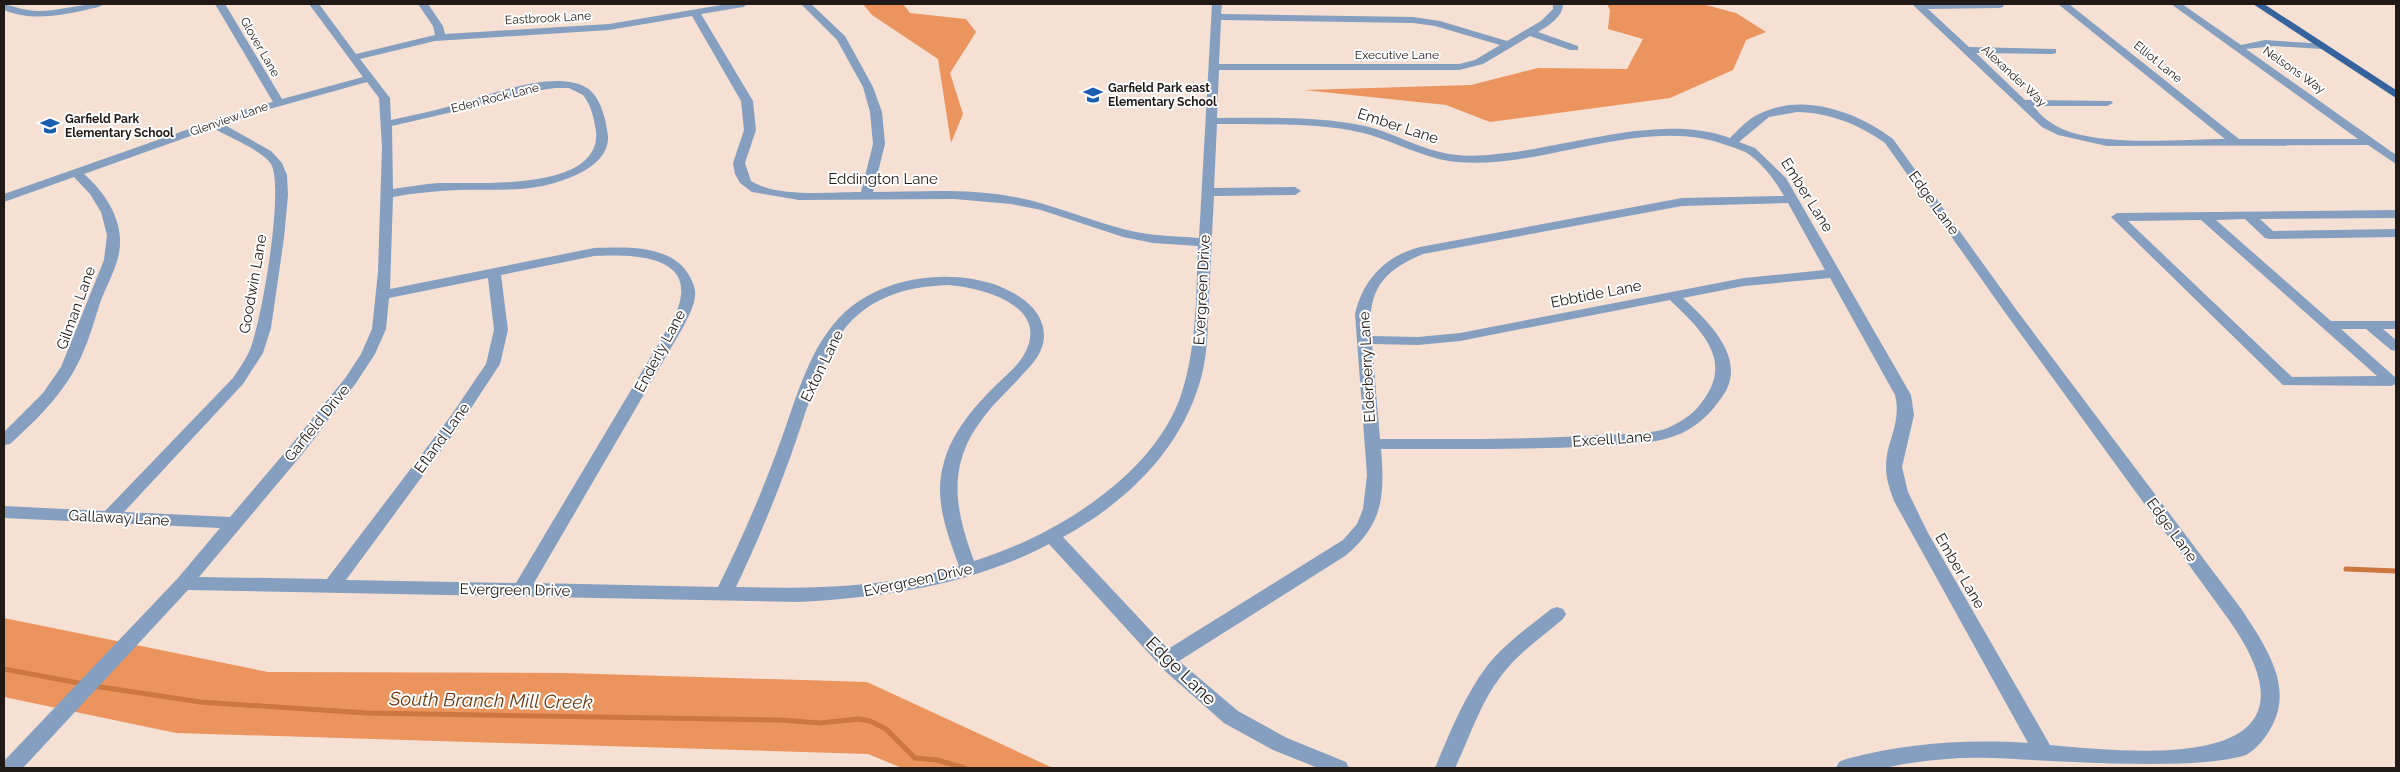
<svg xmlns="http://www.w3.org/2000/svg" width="2400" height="772" font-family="Raleway,sans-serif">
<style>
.forest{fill:#eb945d}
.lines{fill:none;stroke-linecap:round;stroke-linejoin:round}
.stream{stroke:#cc773f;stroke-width:5}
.minor{fill:#859fc0;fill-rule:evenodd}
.major{fill:#34639e;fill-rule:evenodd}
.labels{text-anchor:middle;stroke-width:4;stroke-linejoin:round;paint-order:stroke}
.far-street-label{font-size:12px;fill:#211915;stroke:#fff}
.far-poi-label{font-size:12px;font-weight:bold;fill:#211915;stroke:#fff;text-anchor:start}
.street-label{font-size:15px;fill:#211915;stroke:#fff}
.near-street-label{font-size:18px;fill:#211915;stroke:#fff}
.near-water-label{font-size:19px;font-style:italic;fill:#70380e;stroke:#fff}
</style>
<rect width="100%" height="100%" fill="#f5e0d3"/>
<!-- forest -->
<g class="forest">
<polygon points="863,4 903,4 910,13 966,19 976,32 950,73 963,114 951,143 938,59 872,15"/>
<polygon points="1607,4 1702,4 1736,13 1766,32 1746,40 1733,70 1670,98 1490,122 1446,105 1304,90 1471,85 1538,68 1627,69 1643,39 1608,29 1610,10"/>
<polygon points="4,618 268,672 565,673 867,682 1053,768 902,768 868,754 176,733 4,697"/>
</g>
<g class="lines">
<!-- stream -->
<g class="stream">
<polyline points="2346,569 2396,571"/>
<polyline points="4,669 84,684"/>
<polyline points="94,686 200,702 367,713 780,720 820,723 859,719 870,721 886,729 915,758 937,760 965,768"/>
</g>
<!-- minor -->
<g class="minor">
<path d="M4,4C16,7 26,11 38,11C60,11 82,3 104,4C99,8 92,8 86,10C58,16 31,21 4,10Z"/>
<path d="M215,4H225L282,99L363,77L309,4H319L356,54L435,35L433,26L418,4H428L443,26L445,34L609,24L727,4H748L743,7L701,14L753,101L756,130L745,163L751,181C779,198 828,192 861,192L873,144L870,112L863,87L837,40L801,4H811L845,36L873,87L882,112L885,144L873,192C919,192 968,188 1014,197C1053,204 1089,221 1127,230C1151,236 1175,236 1199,238L1212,4H1222L1221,14L1413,17L1440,21L1507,41L1541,21L1553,9V4H1563C1563,17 1548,26 1538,32L1578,46V50H1570L1530,36L1483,64L1459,70H1219L1217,118C1266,118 1316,116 1365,126C1391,132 1414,146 1440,152C1458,157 1479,156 1497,154C1566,148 1663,112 1730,138C1739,129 1748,119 1759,114C1803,92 1857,112 1893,139L2018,312L2242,610C2264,644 2293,684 2273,724C2267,736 2258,748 2246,755C2194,772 2052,760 1990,758C1964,757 1937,759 1911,763C1900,764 1889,768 1878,768C1864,769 1850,768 1836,768L1839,762L1846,759C1907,743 1966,739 2028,743L1894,501C1890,490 1886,479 1886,467C1886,440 1902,424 1895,395L1830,278L1744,286L1683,298C1709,322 1749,360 1722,397C1711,413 1698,426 1680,434C1654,445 1625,444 1597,446C1525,450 1453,449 1381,449C1385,496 1383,525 1345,556L1179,661L1238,711L1287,738L1346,762L1349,768H1318L1273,750L1224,723L1166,672L1049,544C971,585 886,597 798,602L188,590L23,768H4V761L178,578L220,528L4,518V506L105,511L233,378C238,370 245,361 249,352C261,326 285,187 271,164C262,150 228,137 213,128L84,174C108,195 128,227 117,261C113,275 105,289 100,303C95,318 91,334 84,350C69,388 40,417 10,444L4,445V432L43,393L61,367L104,260L107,235L101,212L90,194L74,177L4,202V194L243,110L273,102ZM692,16L741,101L744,130L733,163L735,174L740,183L752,192L799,200L954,199L1011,204L1041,210L1123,237L1153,243L1198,246C1196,294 1197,345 1182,392C1156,475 1053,537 974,561C955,509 946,466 983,418C995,402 1010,389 1023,374C1033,364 1044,351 1044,336C1044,310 1020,295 999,286C948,267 877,277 839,318C806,353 794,407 777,451C760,497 740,543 718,587L534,583L682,329C687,319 694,307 695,296C696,289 693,283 690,277C673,244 626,247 594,248L390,289L393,197C414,193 435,191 457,190C493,189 532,193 566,179C585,172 609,159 608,136C606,120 601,97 587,88C556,68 487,96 454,105C434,111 412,115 391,120L390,98L360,59L435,41L609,30ZM1221,20L1413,23L1435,26L1500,45L1475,60L1459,64H1219ZM367,82L379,98L382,147L378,272L372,329L361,354L346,377L292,444L230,517L124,512L243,384L263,353L271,328L284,238L288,195L287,175L282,163L271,151L223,124L251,114ZM555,88H569L583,95C591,105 594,118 596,131C602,192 476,182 439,183C423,184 408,187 393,189L392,126L461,110L521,93ZM1797,112C1830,113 1858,124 1885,143L2009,318L2229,620C2336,772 2147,754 2050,745L1928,533L1908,492L1902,467L1914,415L1911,395L1786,178L1755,148L1739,142L1769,117ZM1217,124C1265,125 1316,122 1363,133C1395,141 1424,159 1457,162C1544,170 1645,113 1729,146C1735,148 1742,150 1747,153C1762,163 1775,180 1784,196L1682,198L1420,247C1385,256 1363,280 1355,314L1367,475L1363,509L1357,524L1343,540L1168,649L1063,537C1129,501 1186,445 1203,370C1208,347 1208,322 1209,298C1211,264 1212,230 1214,196L1295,195L1301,191L1295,187L1214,188ZM1788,203L1825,270L1744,278L1460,333L1418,337L1371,336C1367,291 1382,271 1423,254L1682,206ZM594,256C621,255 686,252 681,295C680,310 669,325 662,338L516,583L346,580L460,425L500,364L508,330L501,275ZM488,278L494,330L486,364L450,417L327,579L199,577L304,452L356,383L375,354L386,329L389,298ZM949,285C982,288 1050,305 1025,353C1018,366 1005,376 994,387C973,408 952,433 944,462C933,498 947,533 959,566C887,588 810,589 736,587C756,545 774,502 790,458C807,413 822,343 860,313C886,292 917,286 949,285ZM1670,300C1700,329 1735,360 1702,402C1693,415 1677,425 1662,430C1641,435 1618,434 1597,435C1525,440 1452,439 1380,439L1372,344L1418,345L1460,341Z"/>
<path d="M1912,4H2004L2003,7L2000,8L1928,9L1969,47L2056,49V53L2052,54L1976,53L2025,100L2111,101L2113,103L2107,106H2033C2038,111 2043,118 2050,122C2086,149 2180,139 2225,139L2058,4H2069L2239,139H2358L2171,4H2182L2241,45L2265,40L2326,44V48L2322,49L2274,46L2246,49L2396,155V164L2368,145L2107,146L2058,135L2042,127Z"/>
<path d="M2396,210V218L2260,219L2273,231L2396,229V237L2270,239L2265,238L2245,219L2216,220L2331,321H2396V329H2383L2396,340V351L2391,350L2366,329H2341L2396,378V384L2391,386L2283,385L2111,217L2117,213ZM2201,220L2377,376L2292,377L2128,221Z"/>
<path d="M1557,607L1563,609L1566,614L1563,619C1542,637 1518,653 1501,676C1480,703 1470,737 1455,768H1435C1449,734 1465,695 1487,666C1505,643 1529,627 1551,609Z"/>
</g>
<!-- major -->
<polygon class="major" points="2253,4 2264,4 2396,90 2396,98"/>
</g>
<!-- icons -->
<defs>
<g id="school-bare" transform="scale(1.5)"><path d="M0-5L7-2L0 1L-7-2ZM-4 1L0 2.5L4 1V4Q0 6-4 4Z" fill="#1a5faf" stroke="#fff" stroke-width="2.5" paint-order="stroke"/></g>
</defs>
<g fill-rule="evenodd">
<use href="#school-bare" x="1093" y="95"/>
<use href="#school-bare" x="50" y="126"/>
</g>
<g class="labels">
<!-- far-street labels -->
<g class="far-street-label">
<text transform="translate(548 18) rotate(-3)" y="4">Eastbrook Lane</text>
<text transform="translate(260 47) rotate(60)" y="4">Glover Lane</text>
<text x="1397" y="59">Executive Lane</text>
<text transform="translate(2158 62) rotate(39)" y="4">Elliot Lane</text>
<text transform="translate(2294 70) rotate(35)" y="4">Nelsons Way</text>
<text transform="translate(2014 76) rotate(43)" y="4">Alexander Way</text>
<text transform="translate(495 98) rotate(-14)" y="4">Eden Rock Lane</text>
<text transform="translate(229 119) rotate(-19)" y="4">Glenview Lane</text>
</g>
<!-- far-poi labels -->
<g class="far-poi-label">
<text x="1108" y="92">Garfield Park east<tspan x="1108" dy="14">Elementary School</tspan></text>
<text x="65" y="123">Garfield Park<tspan x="65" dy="14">Elementary School</tspan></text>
</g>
<!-- street labels -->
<g class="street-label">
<text transform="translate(1398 126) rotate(18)" y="5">Ember Lane</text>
<text x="883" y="184">Eddington Lane</text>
<text transform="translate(1807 195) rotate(58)" y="5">Ember Lane</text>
<text transform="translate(1934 203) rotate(54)" y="5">Edge Lane</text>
<text transform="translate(253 284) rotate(-80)" y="5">Goodwin Lane</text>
<text transform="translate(1202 290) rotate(-87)" y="5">Evergreen Drive</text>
<text transform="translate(1596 294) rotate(-11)" y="5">Ebbtide Lane</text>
<text transform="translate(76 308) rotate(-70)" y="5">Gilman Lane</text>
<text transform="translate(660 351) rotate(-62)" y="5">Enderly Lane</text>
<text transform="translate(822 366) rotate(-64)" y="5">Exton Lane</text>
<text transform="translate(1367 367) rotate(-93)" y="5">Elderberry Lane</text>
<text transform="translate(317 423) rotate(-51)" y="5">Garfield Drive</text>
<text transform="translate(442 438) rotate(-54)" y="5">Efland Lane</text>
<text transform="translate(1612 439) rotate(-4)" y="5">Excell Lane</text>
<text transform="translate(119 518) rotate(3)" y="5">Gallaway Lane</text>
<text transform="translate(2172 530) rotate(54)" y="5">Edge Lane</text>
<text transform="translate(1960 571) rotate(60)" y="5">Ember Lane</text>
<text transform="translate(918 580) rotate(-12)" y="5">Evergreen Drive</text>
<text transform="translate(515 590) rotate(1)" y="5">Evergreen Drive</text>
</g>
<!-- near-street labels -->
<g class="near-street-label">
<text transform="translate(1181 671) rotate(44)" y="6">Edge Lane</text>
</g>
<!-- near-water labels -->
<g class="near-water-label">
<text transform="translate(491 700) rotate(1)" y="7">South Branch Mill Creek</text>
</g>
</g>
<!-- border -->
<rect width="2400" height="772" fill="none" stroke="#211915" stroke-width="10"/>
</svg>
